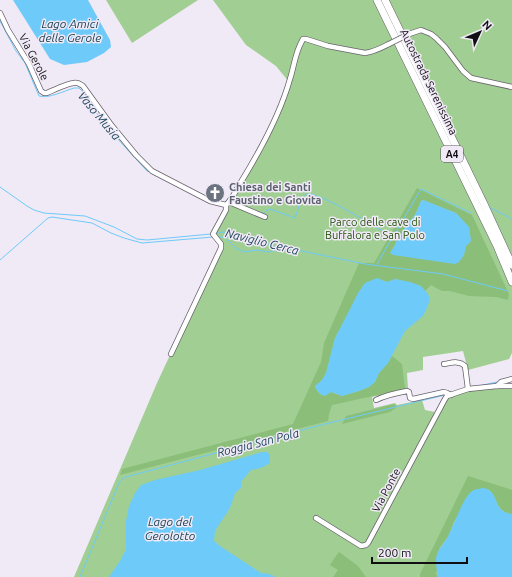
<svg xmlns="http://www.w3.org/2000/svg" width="512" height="577" font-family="Ubuntu,sans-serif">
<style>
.green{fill:#a1ce92}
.forest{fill:#8bbe79;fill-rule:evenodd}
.water{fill:#6ecbf9}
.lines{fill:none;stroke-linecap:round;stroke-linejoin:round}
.stream{stroke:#6ecbf9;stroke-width:1}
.minor-casing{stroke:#68626d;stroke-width:6}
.highway-casing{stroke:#68626d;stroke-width:8}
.minor{stroke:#fff;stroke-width:4.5}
.highway{stroke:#fff;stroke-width:7}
.minor-bridge-casing{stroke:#68626d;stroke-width:6;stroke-linecap:butt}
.minor-bridge{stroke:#fff;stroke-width:4.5}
.labels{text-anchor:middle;stroke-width:3;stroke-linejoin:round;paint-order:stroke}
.shield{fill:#f0e9f6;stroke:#545057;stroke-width:1}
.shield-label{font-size:10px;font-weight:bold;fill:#110e13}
.street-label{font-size:11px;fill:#110e13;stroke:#f0e9f6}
.worship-label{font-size:11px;font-weight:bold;fill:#5b616d;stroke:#f0e9f6;text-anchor:start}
.park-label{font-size:11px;fill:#215109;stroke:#f0e9f6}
.water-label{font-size:12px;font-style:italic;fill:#1b4457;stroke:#f0e9f6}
</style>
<rect width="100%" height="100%" fill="#f0e9f6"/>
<!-- green -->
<g class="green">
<polygon points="106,0 198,0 132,43"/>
<polygon points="213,0 512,0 512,353 509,359 468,370 463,351 423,357 423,370 407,373 408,389 372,397 374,408 395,403 397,405 422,400 425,410 435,412 444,396 466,389 512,385 512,577 74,577 157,383 205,280 221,244 214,235 214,231 265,146 289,82 276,66 246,45"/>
</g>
<!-- forest -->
<g class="forest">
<path d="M417,188L472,215L509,294L508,300L496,297L469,296L450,291H442L431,285L425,291L421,286L396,279L387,282L377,279L341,328L335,338L326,373L322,380L315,386L317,391L321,395L330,392L342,396L359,391L369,387L375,382L379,373L388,363L392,356L402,364L405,389L332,405L329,414L328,421L120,475L122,469L293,424L321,362L324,343L359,263H374ZM423,200L456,213L469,228L471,241L466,246L464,255L390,253L395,245L398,237L403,232L407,222C415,219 418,208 421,201Z"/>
<polygon points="394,404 397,407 390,412 342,424 346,416"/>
<path d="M468,476L512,490V514C495,512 499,498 488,489L454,521L449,535L440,547L436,559L437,569L436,574L438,577H420V574Z"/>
<polygon points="339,552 358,566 366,577 333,577 338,570 330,565 336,556"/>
</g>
<!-- water -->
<g class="water">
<polygon points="13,0 88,0 110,40 111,47 104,53 87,62 64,65 50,59"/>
<path d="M423,200L456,213L469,227L471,241L466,246L464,255L459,262L455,264L393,255L390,253L395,245L398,237L403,232L407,222C415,219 418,208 421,201Z"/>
<path d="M377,278L387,282L395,279L410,282L421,286L428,294L430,299L427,308L423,316L405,331L388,363L379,373L375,382L369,387L359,391L342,396L331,392L325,396C319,394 317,391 315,386L322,380L326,373L335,338L350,309L358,293L365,283Z"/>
<polygon points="262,452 267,452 270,455 270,463 261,468 251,470 241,482 241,488 235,493 230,508 215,531 214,541 220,546 261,573 269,574 276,577 109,577 120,561 126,549 126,521 129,506 135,493 141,485 155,480 200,470"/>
<path d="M483,488C501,491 491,512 512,514V577H438C437,576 436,560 436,559C437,549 446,542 449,534C455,523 462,500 471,492C474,489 478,489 483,488Z"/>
</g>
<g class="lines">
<!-- stream -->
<g class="stream">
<path d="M0,21L16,51L25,63L39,96C48,99 64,91 74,88H79L83,92L104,124L126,148L147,171L150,172"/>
<polyline points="0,187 27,206 34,210 44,213 85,216 114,227 137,239 147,240 211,234"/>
<polyline points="491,208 512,219"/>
<path d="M264,214L267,210L270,209L295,218L302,197C304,196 305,195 307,194C320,192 379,229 393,237L421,189L471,213"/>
<polyline points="216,233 224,232 233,234 238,237 251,238 282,249 292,249 365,264 443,274 508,291"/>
<polyline points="218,237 223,237 226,238 236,248 244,252 257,250 269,252 281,249"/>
<polyline points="0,260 48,218 52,217 92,223 111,233 124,238 142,243 213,237"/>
<polyline points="377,264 392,238"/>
<polyline points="483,385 497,382"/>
<polyline points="80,577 119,483 122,479 126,477 321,425 445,395"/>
</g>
<!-- minor casing -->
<g class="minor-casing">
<g id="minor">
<path d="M0,13L8,30L29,64L41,91L44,93H47C54,90 68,83 74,83C78,82 80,84 83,86L112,126L136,155L152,171L210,201L226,205C233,198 236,190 241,182C260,151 280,115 290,79C294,67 295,53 302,41L303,39H306L328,46L365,53C374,52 381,48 389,44"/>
<polyline points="409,34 421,30 431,34 436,38 445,47 463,71 471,78 512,87"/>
<polyline points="229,202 265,217"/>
<polyline points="171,354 221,248 221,244 213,234 226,210 226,205"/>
<path d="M444,364C451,363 459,360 465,366L468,389"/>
<polyline points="497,386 501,382 512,379"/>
<path d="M376,400C386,395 396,393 407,391L409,392L410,398L413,399L444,392L447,393L451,395"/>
<polyline points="316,518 361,546 366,545 368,543 445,399 447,396 468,389 497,386 512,386"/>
</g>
</g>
<!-- highway casing -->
<g class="highway-casing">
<g id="highway">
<polyline points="377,0 497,246 512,282"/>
<polyline points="385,0 484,204 512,265"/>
</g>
</g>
<!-- minor -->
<use href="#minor" class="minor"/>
<!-- highway -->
<use href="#highway" class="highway"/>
<!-- minor-bridge casing -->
<g class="minor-bridge-casing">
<polyline id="minor-bridge" points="389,44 409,34"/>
</g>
<!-- minor-bridge -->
<use href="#minor-bridge" class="minor-bridge"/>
</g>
<!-- icons -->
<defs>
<g id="church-disc" transform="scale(1)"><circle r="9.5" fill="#6b7280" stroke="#f0e9f6"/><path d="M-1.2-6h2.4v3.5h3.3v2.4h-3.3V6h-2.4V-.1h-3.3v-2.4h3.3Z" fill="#fff"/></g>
</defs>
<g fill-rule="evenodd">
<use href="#church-disc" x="215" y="193"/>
</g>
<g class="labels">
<!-- shield labels -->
<rect class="shield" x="441" y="146" width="22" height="16" rx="3"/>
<g class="shield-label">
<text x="452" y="158">A4</text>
</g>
<!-- street labels -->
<g class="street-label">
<text transform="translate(34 57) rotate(62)" y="4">Via Gerole</text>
<text transform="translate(429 82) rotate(64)" y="4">Autostrada Serenissima</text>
<text transform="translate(386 490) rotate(-62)" y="4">Via Ponte</text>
</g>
<!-- worship labels -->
<g class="worship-label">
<text x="229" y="191">Chiesa dei Santi<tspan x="229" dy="13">Faustino e Giovita</tspan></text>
</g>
<!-- park labels -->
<g class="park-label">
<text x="375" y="226">Parco delle cave di<tspan x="375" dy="13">Buffalora e San Polo</tspan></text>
</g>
<!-- water labels -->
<g class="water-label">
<text x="70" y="28">Lago Amici<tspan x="70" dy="14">delle Gerole</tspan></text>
<text transform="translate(99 116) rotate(50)" y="4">Vaso Musia</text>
<text transform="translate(262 242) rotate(14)" y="4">Naviglio Cerca</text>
<text transform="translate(258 443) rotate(-14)" y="4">Roggia San Pola</text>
<text x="170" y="526">Lago del<tspan x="170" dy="14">Gerolotto</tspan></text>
</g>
</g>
<!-- north arrow -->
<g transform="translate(480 32) rotate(46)" stroke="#f0e9f6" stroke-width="3" paint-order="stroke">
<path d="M0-3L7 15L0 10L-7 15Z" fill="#110e13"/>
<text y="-6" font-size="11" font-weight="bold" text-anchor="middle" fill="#110e13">N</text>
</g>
<!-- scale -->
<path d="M372 557v6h95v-6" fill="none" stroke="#110e13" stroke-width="2"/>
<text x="378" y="557" font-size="12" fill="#110e13" stroke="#f0e9f6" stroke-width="3" paint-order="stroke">200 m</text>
</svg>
